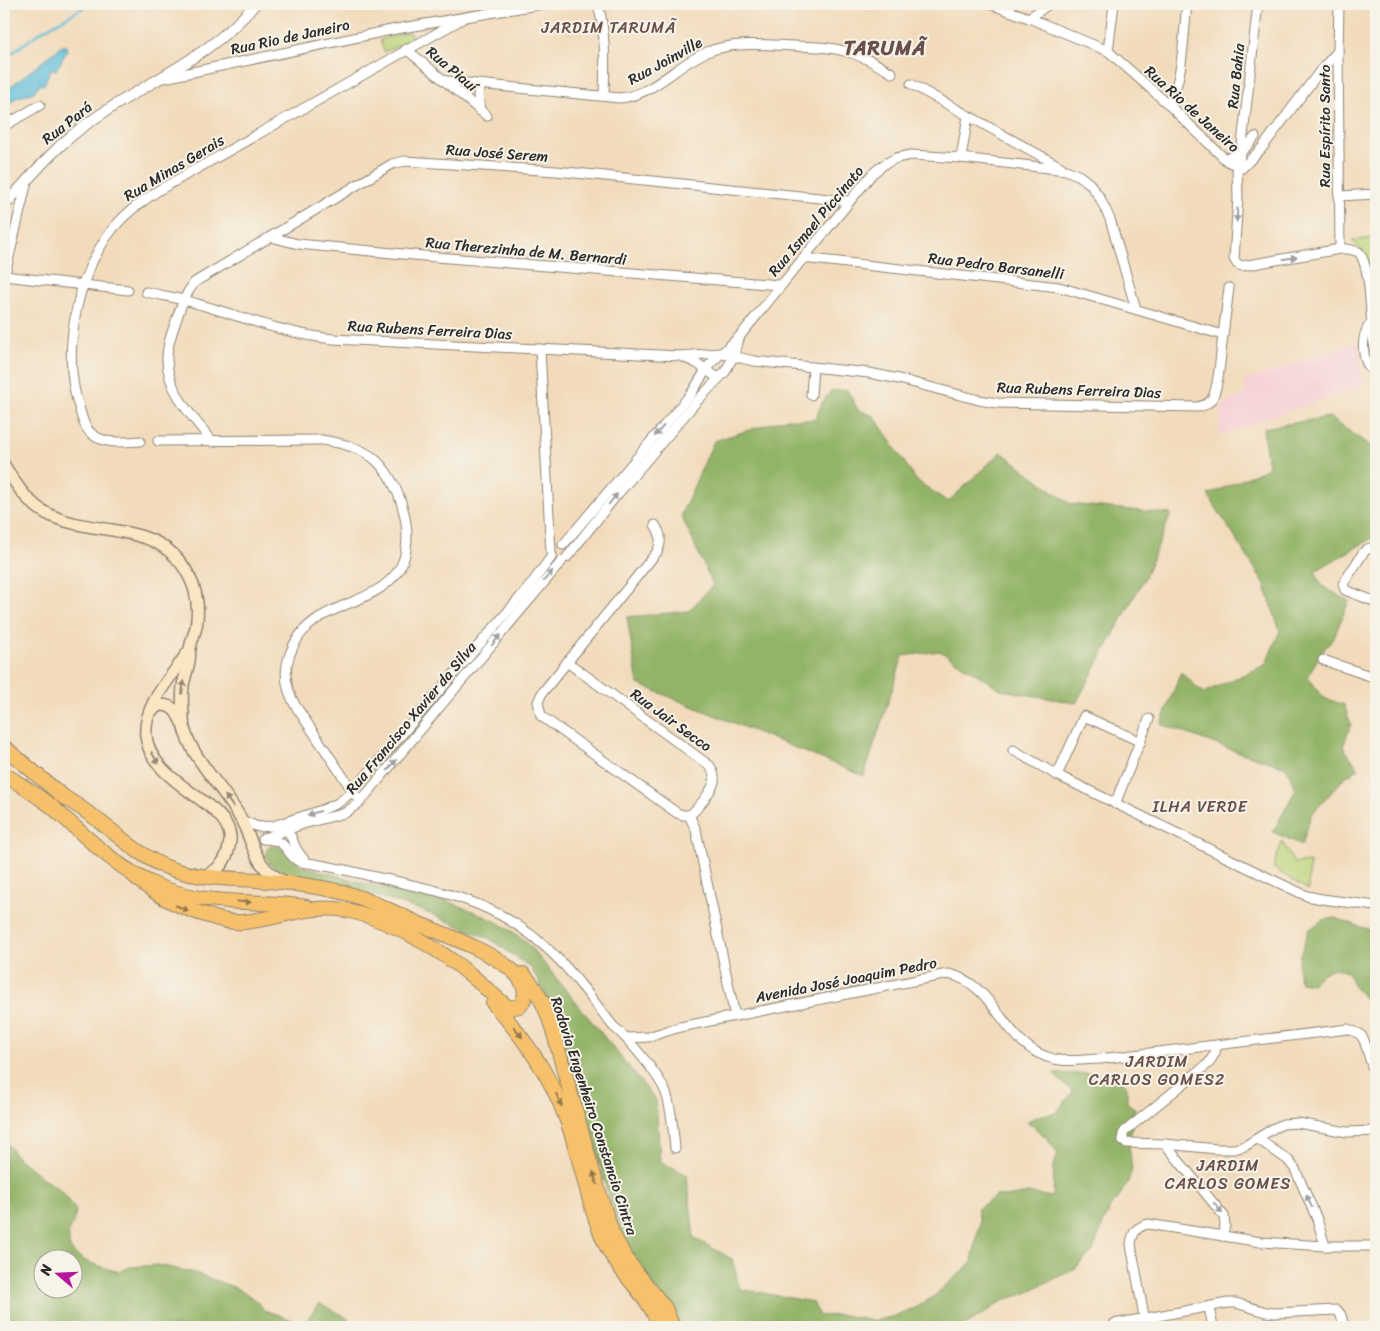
<svg xmlns="http://www.w3.org/2000/svg" width="1380" height="1331" font-family="Sriracha,sans-serif">
<style>
.built{fill:#f6cfd6}
.green{fill:#bad277;stroke:#727e51}
.forest{fill:#93b468;stroke:#5f704a;fill-rule:evenodd}
.water{fill:#5bbcd9;stroke:#437482}
.lines{fill:none;stroke-linecap:round;stroke-linejoin:round}
.stream{stroke:#5bbcd9;stroke-width:2.5}
.minor-casing{stroke:#8e8373;stroke-width:11}
.tertiary-casing{stroke:#8e8373;stroke-width:12}
.secondary-casing{stroke:#8e8373;stroke-width:14}
.primary-casing{stroke:#8e8373;stroke-width:16}
.minor{stroke:#fff;stroke-width:9}
.tertiary{stroke:#fff;stroke-width:10}
.secondary{stroke:#fbe6c4;stroke-width:11}
.primary{stroke:#f6c16b;stroke-width:14}
.oneway{fill:#a0a0a0}
.oneway2{fill:#938878}
.oneway3{fill:#90764b}
.labels{text-anchor:middle;stroke-width:4;stroke-linejoin:round;paint-order:stroke}
.street-label{font-size:15px;fill:#2b2b2b;stroke:#f7f3e8}
.neighbourhood-label{font-size:16px;letter-spacing:1px;fill:#69504a;stroke:#f7f3e8}
.district-label{font-size:20px;font-weight:bold;letter-spacing:1px;fill:#69504a;stroke:#f7f3e8}
</style>
<rect width="100%" height="100%" fill="#f7f3e8"/>
<filter id="ink" filterUnits="userSpaceOnUse"><feTurbulence type="fractalNoise" baseFrequency=".02" numOctaves="2"/><feDisplacementMap in="SourceGraphic" scale="10" xChannelSelector="R" yChannelSelector="G"/><feConvolveMatrix kernelMatrix="1 2 1 2 8 2 1 2 1" color-interpolation-filters="sRGB"/></filter>
<filter id="wash" filterUnits="userSpaceOnUse"><feTurbulence type="fractalNoise" baseFrequency=".0096" numOctaves="4" result="noise"/><feDisplacementMap in="SourceGraphic" scale="20" xChannelSelector="R" yChannelSelector="G"/><feGaussianBlur stdDeviation="1.12" result="paint"/><feColorMatrix in="noise" values="0 0 0 0 0 0 0 0 0 0 0 0 0 0 0 0 0 1.4 0 .05"/><feComposite in="paint" operator="in"/></filter>
<g filter="url(#wash)">
<rect width="100%" height="100%" fill="#f2dbbb"/>
<!-- built -->
<polygon class="built" points="1359,342 1362,385 1218,436 1223,404 1246,394 1244,381"/>
<!-- green -->
<g class="green">
<polygon points="410,32 412,38 410,41 384,52 380,40 402,33"/>
<polygon points="1376,238 1376,262 1370,273 1364,253 1352,240"/>
<polygon points="1282,841 1294,863 1310,862 1308,890 1273,868"/>
</g>
<!-- forest -->
<g class="forest">
<polygon points="847,390 858,410 874,416 916,480 948,502 1001,452 1070,504 1171,514 1145,577 1076,703 1002,690 940,651 903,656 864,776 638,684 627,617 689,611 713,585 681,515 714,441 785,419 815,420 822,403 831,391"/>
<polygon points="1329,417 1376,450 1376,536 1315,571 1322,586 1349,601 1334,637 1320,654 1308,677 1324,698 1344,705 1351,724 1343,747 1359,769 1346,776 1311,815 1302,845 1273,832 1296,789 1286,767 1232,750 1161,724 1181,672 1203,693 1265,665 1280,631 1264,583 1208,495 1268,468 1263,428"/>
<path d="M270,846H277L283,849L302,866L378,887L441,899L468,909L495,921L513,932L529,945L656,1100L660,1161L687,1175L694,1238L732,1259L740,1289L813,1302L819,1316L844,1315L873,1321L896,1316L913,1309L933,1297L972,1262L980,1221L977,1209L998,1195L1006,1197L1028,1193L1053,1197L1054,1165L1058,1154L1047,1138L1027,1121L1042,1115L1056,1113L1073,1092L1053,1074C1069,1074 1113,1071 1124,1082C1130,1088 1125,1097 1128,1104L1135,1108L1129,1144L1132,1169L1128,1182L1117,1200L1109,1208L1108,1214L1103,1224L1093,1251L1075,1269L1037,1287L1025,1294L1009,1298L997,1304L987,1312L961,1327H680L672,1308L635,1265L625,1246L605,1184L581,1096L543,989L531,968L490,939L418,909L373,895L282,876L270,864L266,857L267,849Z"/>
<polygon points="1335,918 1376,932 1376,1013 1353,984 1347,972 1334,968 1323,973 1312,984 1300,982 1298,967 1300,955 1309,930 1322,920"/>
<path d="M4,1139L18,1159L27,1165L46,1181L58,1188L68,1199L76,1211L74,1222L69,1230L68,1236C70,1240 68,1243 70,1247C75,1261 106,1268 119,1272L130,1267L158,1265L195,1273L236,1288L256,1300L264,1310L304,1324L319,1303C329,1309 340,1312 349,1320L347,1327H4ZM72,1258V1288H42V1258Z"/>
</g>
<!-- water -->
<polygon class="water" points="62,46 66,46 67,51 56,70 50,70 44,85 40,84 34,92 14,99 9,106 4,103 4,92"/>
<g class="lines">
<!-- stream -->
<polyline class="stream" points="4,59 40,32 90,4"/>
</g>
</g>
<g filter="url(#ink)">
<g class="lines">
<!-- minor casing -->
<g class="minor-casing">
<g id="minor">
<path d="M598,4C606,34 605,65 604,96"/>
<polyline points="990,4 1029,18 1108,51 1169,105 1227,161 1242,168 1262,148 1320,71 1338,51"/>
<path d="M1258,4L1241,153L1237,166L1238,197L1234,259L1237,264L1242,266L1340,249H1348L1359,252C1374,274 1368,325 1376,353"/>
<polyline points="1339,4 1338,51 1340,249"/>
<polyline points="1029,18 1049,4"/>
<polyline points="406,49 487,116"/>
<polyline points="1108,51 1114,4"/>
<polyline points="164,78 396,29 542,4"/>
<path d="M446,81L620,98C654,95 677,64 707,52C734,41 766,45 794,46C811,47 828,46 844,51C862,55 876,64 892,73"/>
<polyline points="911,84 1061,167"/>
<path d="M1169,105C1184,76 1183,36 1187,4"/>
<polyline points="480,111 478,95 481,85"/>
<polyline points="4,126 40,105"/>
<polyline points="961,158 968,116"/>
<path d="M1224,158C1239,157 1245,148 1255,137"/>
<polyline points="1339,196 1376,194"/>
<polyline points="271,237 298,244 424,256 779,285"/>
<polyline points="4,276 128,290"/>
<polyline points="4,278 27,181"/>
<path d="M146,292C159,295 172,297 184,300C236,314 279,333 333,339L680,356L719,353L754,361L869,373L899,379L979,400L997,403L1197,407C1202,406 1207,405 1211,400C1219,391 1221,349 1223,335L1059,287L803,258"/>
<path d="M1371,323C1360,336 1361,360 1373,372H1376"/>
<polyline points="1223,335 1229,288"/>
<polyline points="540,349 551,553"/>
<polyline points="681,356 698,364 718,378"/>
<polyline points="811,395 813,367"/>
<path d="M140,441C125,442 105,445 92,434C84,428 82,417 79,407C62,356 75,283 106,238C121,216 137,205 159,190L462,19"/>
<path d="M158,441L322,440C339,443 357,446 372,457C400,478 419,540 398,571C371,610 308,600 290,654C283,672 286,689 295,705L360,802"/>
<path d="M213,442C194,419 166,390 167,358C167,346 171,335 175,324C180,309 184,295 195,282L392,164L405,161L556,171L849,201"/>
<path d="M655,525C661,533 662,542 657,552L542,693L538,702L541,716L677,813L683,815H689"/>
<polyline points="563,545 691,394 709,365 740,336 872,174 883,165 896,158 911,155 961,158 1066,170 1080,176 1090,184 1100,198 1110,219 1136,309"/>
<polyline points="1376,547 1367,549 1363,553 1343,584 1345,590 1376,602"/>
<polyline points="567,557 616,496 697,401 725,372 734,355 740,336"/>
<polyline points="1323,660 1376,678"/>
<path d="M567,662L710,766C713,771 715,776 714,782C712,790 697,811 689,815"/>
<polyline points="1013,750 1057,775 1277,882 1307,896 1322,899 1376,906"/>
<polyline points="1057,775 1084,716 1141,742"/>
<polyline points="1115,804 1149,719"/>
<polyline points="689,815 696,830 735,1016"/>
<polyline points="242,820 258,827 273,826 322,810 338,803 352,792 529,587 552,556"/>
<path d="M284,826C295,838 292,848 304,859"/>
<polyline points="265,838 303,824 345,813 360,802 562,561"/>
<path d="M263,839C292,840 282,853 300,862C328,865 357,873 385,879C459,895 510,907 563,964C581,983 597,1006 613,1026C629,1039 659,1075 666,1093C672,1110 673,1130 675,1148"/>
<path d="M626,1038L648,1037L680,1027L948,974C998,984 1002,1047 1054,1059C1068,1063 1085,1059 1100,1059L1348,1029L1360,1034L1364,1040L1376,1079"/>
<polyline points="1217,1045 1215,1053 1209,1063 1125,1131 1123,1134 1123,1141 1126,1143 1165,1144 1217,1149 1234,1149 1245,1146 1274,1128 1283,1124 1298,1123 1347,1132 1376,1131"/>
<polyline points="1258,1139 1288,1160 1295,1169 1317,1219 1325,1246"/>
<polyline points="1165,1144 1224,1216 1225,1226 1222,1236"/>
<polyline points="1209,1307 1213,1327"/>
<polyline points="1114,1324 1228,1303 1236,1303 1266,1312 1275,1313 1337,1310 1341,1315 1344,1327"/>
<path d="M1146,1327L1131,1245C1132,1233 1136,1227 1148,1224L1261,1242L1325,1246H1376"/>
</g>
</g>
<!-- tertiary casing -->
<g class="tertiary-casing">
<path id="tertiary" d="M4,206C31,176 57,144 91,121C146,82 212,57 255,4"/>
</g>
<!-- secondary casing -->
<g class="secondary-casing">
<g id="secondary">
<path d="M4,465C16,485 29,506 52,516C99,537 161,520 189,576C197,591 199,610 196,627C194,635 191,642 190,649C189,653 190,657 189,661C188,669 184,678 183,686C182,695 182,704 183,713C183,718 183,723 184,728C192,760 227,791 242,821C255,846 254,867 283,881"/>
<path d="M188,652C172,677 143,704 146,736C151,784 227,801 230,836C231,840 229,846 228,851C224,865 216,871 203,877"/>
<path d="M150,712L159,705C173,704 177,712 182,723"/>
</g>
</g>
<!-- primary casing -->
<g class="primary-casing">
<g id="primary">
<polyline points="4,747 66,799"/>
<path d="M4,774C20,784 36,795 51,806C84,834 113,866 153,884C202,907 255,899 306,907"/>
<path d="M59,794C74,803 89,813 103,824C124,840 143,858 169,868C201,880 235,878 269,881C292,883 315,886 337,891C366,897 390,911 417,923C446,935 493,952 515,973C524,982 529,995 520,1006L509,1008C496,998 484,986 472,976C438,948 388,918 345,910C320,905 293,913 269,918C261,919 252,922 243,922C232,923 220,920 209,916C178,907 152,894 128,870"/>
<path d="M523,974C549,1000 555,1040 565,1074C581,1128 594,1182 613,1235L628,1262L665,1308L673,1327"/>
<path d="M493,1003C524,1038 550,1074 566,1118C582,1159 587,1205 606,1245C619,1274 652,1298 659,1327"/>
</g>
</g>
<!-- minor -->
<use href="#minor" class="minor"/>
<!-- tertiary -->
<use href="#tertiary" class="tertiary"/>
<!-- secondary -->
<use href="#secondary" class="secondary"/>
<!-- primary -->
<use href="#primary" class="primary"/>
</g>
<!-- one-way arrows -->
<defs><path id="oneway-solid" d="M-6-.8H1V-3.2L6.5 0L1 3.2V.8H-6Z" transform="scale(1.25)"/></defs>
<g class="oneway">
<use href="#oneway-solid" transform="translate(1237 215) rotate(94)"/>
<use href="#oneway-solid" transform="translate(1290 258) rotate(-9)"/>
<use href="#oneway-solid" transform="translate(659 431) rotate(131)"/>
<use href="#oneway-solid" transform="translate(613 499) rotate(-51)"/>
<use href="#oneway-solid" transform="translate(548 576) rotate(-49)"/>
<use href="#oneway-solid" transform="translate(496 640) rotate(-51)"/>
<use href="#oneway-solid" transform="translate(392 765) rotate(-50)"/>
<use href="#oneway-solid" transform="translate(314 813) rotate(162)"/>
<use href="#oneway-solid" transform="translate(1309 1201) rotate(-114)"/>
<use href="#oneway-solid" transform="translate(1218 1208) rotate(51)"/>
</g>
<g class="oneway2">
<use href="#oneway-solid" transform="translate(183 687) rotate(-82)"/>
<use href="#oneway-solid" transform="translate(155 758) rotate(59)"/>
<use href="#oneway-solid" transform="translate(229 801) rotate(-124)"/>
</g>
<g class="oneway3">
<use href="#oneway-solid" transform="translate(244 902) rotate(3)"/>
<use href="#oneway-solid" transform="translate(182 908) rotate(23)"/>
<use href="#oneway-solid" transform="translate(518 1032) rotate(52)"/>
<use href="#oneway-solid" transform="translate(559 1100) rotate(66)"/>
<use href="#oneway-solid" transform="translate(595 1178) rotate(-106)"/>
</g>
</g>
<g class="labels">
<!-- street labels -->
<g class="street-label">
<text transform="translate(290 37) rotate(-12)" y="5">Rua Rio de Janeiro</text>
<text transform="translate(665 61) rotate(-29)" y="5">Rua Joinville</text>
<text transform="translate(452 69) rotate(40)" y="5">Rua Piauí</text>
<text transform="translate(1236 76) rotate(-84)" y="5">Rua Bahia</text>
<text transform="translate(1192 109) rotate(42)" y="5">Rua Rio de Janeiro</text>
<text transform="translate(67 123) rotate(-38)" y="5">Rua Pará</text>
<text transform="translate(1325 126) rotate(-90)" y="5">Rua Espírito Santo</text>
<text transform="translate(497 153) rotate(4)" y="5">Rua José Serem</text>
<text transform="translate(174 168) rotate(-31)" y="5">Rua Minas Gerais</text>
<text transform="translate(816 221) rotate(-50)" y="5">Rua Ismael Piccinato</text>
<text transform="translate(526 251) rotate(5)" y="5">Rua Therezinha de M. Bernardi</text>
<text transform="translate(996 266) rotate(7)" y="5">Rua Pedro Barsanelli</text>
<text transform="translate(430 330) rotate(3)" y="5">Rua Rubens Ferreira Dias</text>
<text transform="translate(1079 390) rotate(2)" y="5">Rua Rubens Ferreira Dias</text>
<text transform="translate(411 718) rotate(-50)" y="5">Rua Francisco Xavier da Silva</text>
<text transform="translate(671 720) rotate(36)" y="5">Rua Jair Secco</text>
<text transform="translate(846 980) rotate(-11)" y="5">Avenida José Joaquim Pedro</text>
<text transform="translate(594 1116) rotate(72)" y="5">Rodovia Engenheiro Constancio Cintra</text>
</g>
<!-- neighbourhood labels -->
<g class="neighbourhood-label">
<text x="609" y="33">JARDIM TARUMÃ</text>
<text x="1200" y="812">ILHA VERDE</text>
<text x="1157" y="1067">JARDIM<tspan x="1157" dy="18">CARLOS GOMES2</tspan></text>
<text x="1228" y="1171">JARDIM<tspan x="1228" dy="18">CARLOS GOMES</tspan></text>
</g>
<!-- district labels -->
<g class="district-label">
<text x="885" y="55">TARUMÃ</text>
</g>
</g>
<!-- margin -->
<rect width="1380" height="1331" fill="none" stroke="#f7f3e8" stroke-width="20"/>
<!-- north arrow -->
<g transform="translate(58 1274) rotate(289)"><circle r="24" fill="#f7f3e8" stroke="#a5a39c"/>
<path d="M0-4L9 19L0 12L-9 19Z" fill="#b5179e"/>
<text y="-8" font-size="14" font-weight="bold" text-anchor="middle" fill="#2b2b2b">N</text>
</g>
</svg>
